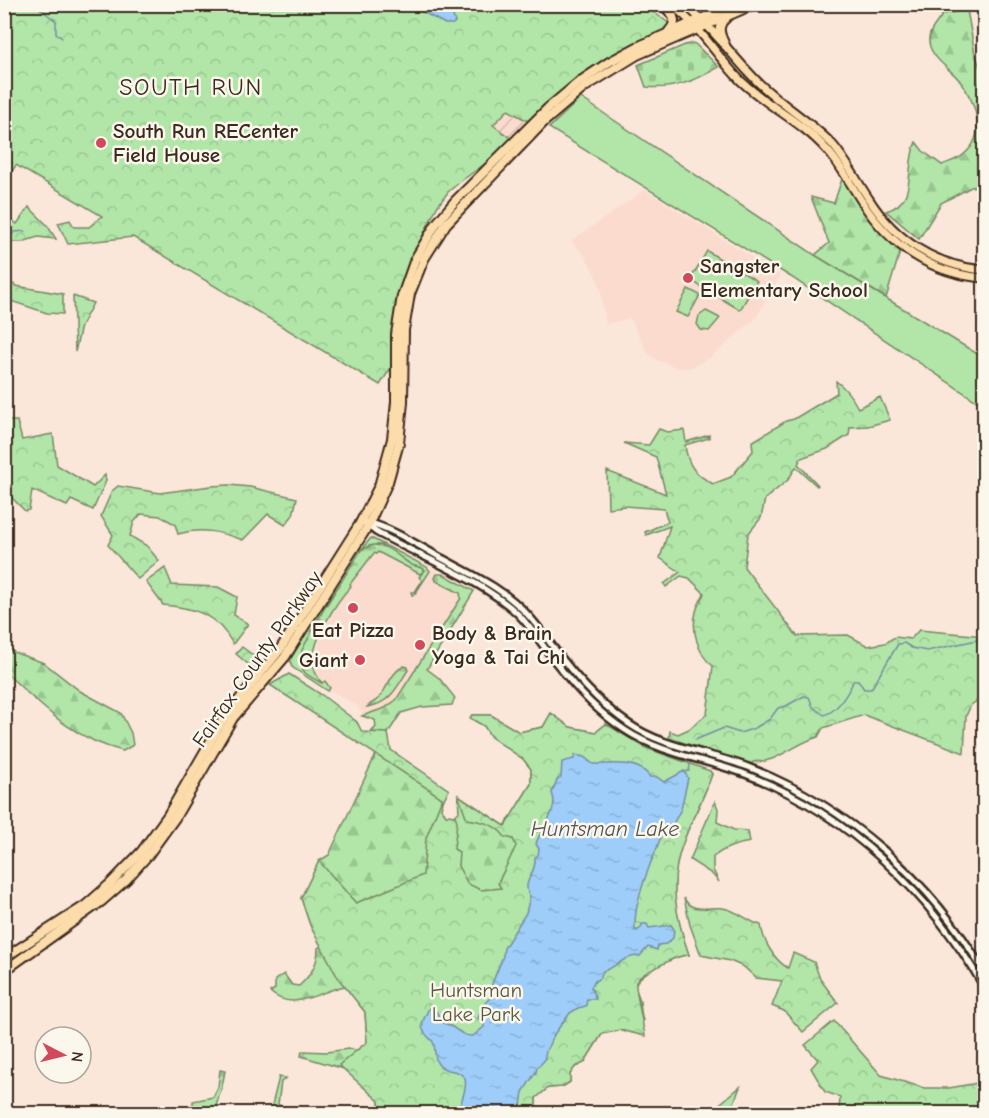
<svg xmlns="http://www.w3.org/2000/svg" width="989" height="1118" font-family="'Comic Neue',sans-serif">
<style>
.built{fill:#fbdbcd}
.industrial{fill:url(#industrial-furrows)}
.green{fill:#b1e6a8;stroke:#768863;stroke-width:1.5}
.forest{fill:url(#forest-firs);stroke:#768863;stroke-width:1.5}
.cemetery{fill:url(#cemetery-stones);stroke:#768863;stroke-width:1.5}
.park{fill:url(#park-crowns);stroke:#768863;stroke-width:1.5}
.water{fill:url(#water-ripples);stroke:#768ca1;stroke-width:1.5}
.lines{fill:none;stroke-linecap:round;stroke-linejoin:round}
.stream{stroke:#768ca1;stroke-width:1.5}
.minor-casing{stroke:#3b2a1e;stroke-width:10}
.major-casing{stroke:#3b2a1e;stroke-width:11}
.highway-casing{stroke:#3b2a1e;stroke-width:12}
.minor{stroke:#fbf7ec;stroke-width:5}
.major{stroke:#fddcac;stroke-width:7}
.highway{stroke:#fddcac;stroke-width:8}
.poi-dot{fill:#d1495b;stroke:#fbf7ec;stroke-width:2}
.labels{text-anchor:middle;stroke-width:5;stroke-linejoin:round;paint-order:stroke}
.poi-label{font-size:21px;font-weight:bold;fill:#3b2a1e;stroke:#fbf7ec;text-anchor:start}
.street-label{font-size:21px;fill:#3b2a1e;stroke:#fbf7ec}
.park-label{font-size:21px;fill:#585940;stroke:#fbf7ec}
.water-label{font-size:22px;font-style:italic;fill:#545355;stroke:#fbf7ec}
.quarter-label{font-size:24px;letter-spacing:1.5px;fill:#3b2a1e;stroke:#fbf7ec}
</style>
<defs>
<pattern id="industrial-furrows" width="10" height="10" patternUnits="userSpaceOnUse" patternTransform="scale(1.5)"><rect width="10" height="10" fill="#fbdbcd"/><path d="M-1 1l2-2M0 10L10 0M9 11l2-2" fill="none" stroke="#d8bcb0"/></pattern>
<pattern id="forest-firs" width="22" height="20" patternUnits="userSpaceOnUse" patternTransform="scale(1.5)"><rect width="22" height="20" fill="#b1e6a8"/><path d="M5 1l3.5 6h-7zM16 11l3.5 6h-7z" fill="#99c590"/></pattern>
<pattern id="cemetery-stones" width="16" height="16" patternUnits="userSpaceOnUse" patternTransform="scale(1.5)"><rect width="16" height="16" fill="#b1e6a8"/><path d="M2 7V4a2 2 0 0 1 4 0v3zM10 15v-3a2 2 0 0 1 4 0v3z" fill="#99c590"/></pattern>
<pattern id="park-crowns" width="20" height="18" patternUnits="userSpaceOnUse" patternTransform="scale(1.5)"><rect width="20" height="18" fill="#b1e6a8"/><path d="M2 6a3 3 0 1 1 6 0M12 15a3 3 0 1 1 6 0" fill="none" stroke="#99c590"/></pattern>
<pattern id="water-ripples" width="26" height="14" patternUnits="userSpaceOnUse" patternTransform="scale(1.5)"><rect width="26" height="14" fill="#9ecdf9"/><path d="M2 4q2-2 4 0t4 0M15 11q2-2 4 0t4 0" fill="none" stroke="#89b0d5"/></pattern>
</defs>
<rect width="100%" height="100%" fill="#fbe6da"/>
<filter id="ink" filterUnits="userSpaceOnUse"><feTurbulence type="fractalNoise" baseFrequency=".0167" numOctaves="2"/><feDisplacementMap in="SourceGraphic" scale="12" xChannelSelector="R" yChannelSelector="G"/><feConvolveMatrix kernelMatrix="1 2 1 2 8 2 1 2 1" color-interpolation-filters="sRGB"/></filter>
<g filter="url(#ink)">
<!-- built -->
<g class="built">
<polygon points="645,190 780,275 756,318 711,357 692,367 679,368 657,360 647,352 630,318 606,324 600,287 595,274 585,256 571,241"/>
<polygon points="377,552 420,574 431,568 437,572 435,578 436,581 460,593 461,598 396,700 385,708 363,715 357,706 330,690 331,687 325,681 322,683 315,671 314,656 322,632 345,592 349,588 349,584 374,553"/>
</g>
<!-- industrial -->
<polygon class="industrial" points="507,110 530,122 512,139 493,126"/>
<!-- green -->
<g class="green">
<polygon points="581,98 815,255 984,358 984,406 791,277 549,128"/>
<polygon points="707,251 757,281 740,310 690,280"/>
<polygon points="706,311 720,318 709,331 701,330 697,324 699,316"/>
<polygon points="371,538 427,567 430,571 415,594 412,595 411,592 415,592 422,580 419,577 425,570 421,567 413,566 381,545 369,546 361,550"/>
<path d="M337,588C322,616 282,660 322,683L325,681L330,688L328,691L292,667L290,660L314,620Z"/>
</g>
<!-- forest -->
<g class="forest">
<path d="M967,10L975,54L984,77V185L971,187L941,203L919,239L886,211C919,202 904,165 916,142L923,151L942,165C948,162 958,160 963,155C988,136 976,103 960,81C951,69 931,59 929,42C928,31 937,23 943,14Z"/>
<polygon points="843,176 870,221 900,252 886,298 815,255 829,243 811,197 834,203"/>
<path d="M373,545C389,544 399,558 412,565C417,567 420,567 425,570L420,574L378,552L376,554L374,553L350,584L351,586C336,602 313,639 313,662C313,670 317,677 322,683C317,680 306,676 303,670C301,666 303,660 301,655L302,650L324,609L361,550Z"/>
<polygon points="437,574 443,574 474,591 427,669 439,678 455,698 452,705 422,707 401,713 388,733 371,732 376,727 375,720 362,716 385,708 396,700 461,598 460,593 436,581 435,578"/>
<path d="M5,649L44,663L80,691L121,713L131,733L133,745L123,751C72,739 42,706 5,672Z"/>
<path d="M404,666L408,667V670C397,687 390,704 367,707C371,703 375,702 379,698C388,687 391,672 404,666Z"/>
<path d="M551,713L570,727L596,732L606,724L646,748L710,771L712,774C705,794 697,811 688,830C667,875 673,911 689,955C677,955 640,972 636,984C634,990 640,996 640,1002C641,1008 641,1014 643,1021L625,1032L620,1030L602,1034L584,1063L575,1067L570,1074V1082L562,1087L548,1088L536,1098V1109L544,1113H520L554,797L380,1113L379,1101L344,1069L301,1056L302,1051L327,1052L348,1049L357,1050L367,1042L365,1012L345,986C319,991 293,1013 270,992L275,989V980L284,974L292,985L299,986C311,975 318,964 318,948L321,946L310,925L301,898L319,861L329,855L376,754L444,799L441,808L446,815L454,816L459,812L458,795L505,826L531,784V769L523,759L491,737L484,726L470,718L472,715H491L519,732L543,727Z"/>
<path d="M715,801L718,809L717,822L734,830L748,831L750,842C736,844 724,848 713,857V870L719,882L712,874L690,860Z"/>
<polygon points="220,1070 225,1071 222,1086 214,1113 193,1113 193,1101 213,1097 218,1087"/>
<polygon points="279,1077 286,1078 281,1082 278,1104 290,1113 270,1113"/>
<polygon points="740,1087 730,1113 709,1113"/>
</g>
<!-- cemetery -->
<path class="cemetery" d="M694,43L719,67C694,81 674,90 646,87L638,65L685,45Z"/>
<!-- park -->
<g class="park">
<polygon points="642,4 687,36 624,64 535,125 508,110 493,125 512,139 489,161 461,181 448,192 437,207 413,255 404,277 392,342 392,366 380,385 133,237 68,244 58,223 70,220 74,227 89,227 102,216 16,165 5,182 5,174 12,163 4,158 5,5"/>
<polygon points="29,207 47,225 56,239 38,237 22,242 12,242 9,250 5,251 5,215 17,224"/>
<polygon points="5,279 16,286 63,294 63,314 47,313 5,299"/>
<polygon points="688,289 700,295 688,317 676,312"/>
<polygon points="73,296 93,303 81,326 75,352"/>
<path d="M836,381C846,388 852,397 858,408L880,397L890,420L868,426L850,427L849,435L827,449L801,458L798,464L818,485L817,486L796,467L788,480L765,499L761,518L748,534L744,567L797,636L848,635L868,646L885,643L895,637L911,639L919,630L984,636V696L971,705L966,716L964,753L864,715L823,728L818,737C797,742 776,764 753,762L751,764L669,738L670,731L678,734L689,729L707,714L713,666C698,655 691,630 696,612C697,606 702,599 704,593L689,578L681,576L666,587L664,584L680,572L660,558L670,526L646,535L645,532L668,522L664,509L624,506L608,508L607,471L666,494L656,457L624,443L649,445L659,429L667,432L684,430L686,442L709,435V438L685,445C688,467 695,474 713,484L731,477L753,451L752,442L786,421L794,419L837,393Z"/>
<polygon points="4,421 17,421 22,440 53,434 57,465 93,487 105,475 106,481 93,510 71,500 67,506 32,490 29,510 25,511 8,494 5,494"/>
<path d="M229,485L250,487L297,498L293,515L285,525L268,514L243,540C220,532 202,527 178,534L175,524L160,516L141,514L134,522L130,536L147,546L159,561L138,579L108,545L113,535L101,516L112,491L118,486L160,493L211,486Z"/>
<path d="M165,568L172,585L218,587L237,597L234,615L248,624L233,644C216,614 196,608 163,605L146,582Z"/>
<polygon points="242,647 262,662 254,669 236,654"/>
<path d="M289,674L322,695L357,722L362,732L388,733L391,750L449,790L442,802L441,808L446,815L455,816L457,821L454,849L459,852L458,866L468,884L481,890L501,888L498,883L516,846L513,839L505,837C496,824 481,821 467,819L458,795L505,826L531,784V769L523,759L491,737L484,726L470,718L472,715H491L519,732L543,727L551,713L570,727L596,732L606,724L646,748L710,771L712,774C704,798 691,819 683,843C668,882 676,917 689,955C678,955 669,961 659,966C652,970 640,974 636,982C634,985 644,1028 645,1036L620,1030L602,1034L584,1063L575,1067L570,1074V1082L562,1087L548,1088L536,1098V1109L544,1113H380L379,1101L339,1065L367,1042L365,1012L338,978L310,925L301,898L319,861L356,903L423,875L426,838L442,798L270,685Z"/>
<path d="M684,898C692,914 709,906 723,908C737,910 748,922 761,925C763,941 774,960 788,968L793,953L814,962L820,979L838,1003L803,1032L784,1011L772,1006L782,981L756,978L744,967L730,961L701,955L690,925Z"/>
<polygon points="834,1021 881,1075 924,1088 949,1088 984,1082 984,1113 977,1113 976,1111 972,1114 839,1113 840,1097 825,1092 811,1068 818,1060 805,1045"/>
</g>
<!-- water -->
<g class="water">
<polygon points="410,5 443,5 452,12 455,22 453,24 445,24"/>
<path d="M575,755L584,757L593,764C611,765 638,759 650,777H657L664,782L684,771L688,778L681,809L672,826L676,830H668L661,834C659,847 652,858 648,870C641,889 634,910 635,930H638L641,928L642,924H647L649,928L671,925L674,929L673,938L666,944L658,945L657,950L648,947L640,956C622,956 618,967 603,971L600,978L595,981L591,987L596,999H587L586,1006L578,1008L570,1013L555,1033L546,1051L544,1061L537,1068L536,1072L523,1092L520,1113H460C459,1100 468,1091 465,1078C456,1068 452,1073 443,1068C432,1063 437,1050 433,1042C429,1037 423,1034 422,1026C422,1020 427,1013 429,1008L436,1011L443,1023C455,1025 460,1037 473,1036L484,1027V1023L478,1018L485,1003L492,996V984L503,956L504,948L526,913L530,897C529,894 527,891 527,888C526,878 536,873 535,858L538,855L539,849L536,844C540,828 560,811 552,793L557,780L561,777L562,762L574,759Z"/>
</g>
<g class="lines">
<!-- stream -->
<g class="stream">
<polyline points="39,4 39,8 56,21 56,33 62,38"/>
<polyline points="4,240 15,232 25,231"/>
<path d="M695,740L724,728L740,733L755,728L770,719L778,708L786,706L804,696L809,697L813,707L824,715C838,711 848,693 854,680H858L864,689H871L898,644L904,643L912,648L927,651L981,639L984,642"/>
<polyline points="684,772 689,771 690,765"/>
</g>
<!-- minor casing -->
<g class="minor-casing">
<g id="minor">
<path d="M362,521L376,532C419,556 484,581 518,614C533,629 544,648 557,664C576,689 599,713 625,730C661,754 705,759 745,774C848,813 930,893 984,987"/>
<path d="M367,522C391,528 414,543 436,555C469,573 502,587 527,614C541,629 551,645 564,661C582,684 604,707 629,724C664,748 709,752 748,767C846,805 932,881 984,972"/>
</g>
</g>
<!-- major casing -->
<g class="major-casing">
<g id="major">
<path d="M670,4C700,25 716,56 741,81C767,106 802,122 826,149C841,165 850,184 862,202C890,246 932,274 984,278"/>
<path d="M684,4C713,27 733,58 760,84C783,106 811,122 833,145C847,162 857,181 869,199C895,240 935,266 984,270"/>
</g>
</g>
<!-- highway casing -->
<g class="highway-casing">
<g id="highway">
<path d="M661,4C671,12 680,20 669,31"/>
<path d="M725,45C720,35 716,26 726,18"/>
<polyline points="4,958 86,905 111,883 141,852 168,815 224,718 279,651 359,525 379,486 392,439 396,402 396,334 402,296 415,259 436,224 455,201 548,108 579,82 609,62 637,47 735,4"/>
<polyline points="4,971 102,901 126,880 149,854 175,818 233,718 285,657 368,526 388,482 399,443 403,402 404,330 410,294 424,259 446,224 544,122 585,87 637,55 755,4"/>
</g>
</g>
<!-- minor -->
<use href="#minor" class="minor"/>
<!-- major -->
<use href="#major" class="major"/>
<!-- highway -->
<use href="#highway" class="highway"/>
</g>
</g>
<!-- markers -->
<g class="poi-dot">
<circle cx="101" cy="143" r="6"/>
<circle cx="688" cy="278" r="6"/>
<circle cx="353" cy="608" r="6"/>
<circle cx="420" cy="645" r="6"/>
<circle cx="360" cy="660" r="6"/>
</g>
<g class="labels">
<!-- poi labels -->
<g class="poi-label">
<text x="113" y="138">South Run RECenter<tspan x="113" dy="24">Field House</tspan></text>
<text x="700" y="273">Sangster<tspan x="700" dy="24">Elementary School</tspan></text>
<text x="353" y="637" text-anchor="middle">Eat Pizza</text>
<text x="432" y="640">Body &amp; Brain<tspan x="432" dy="24">Yoga &amp; Tai Chi</tspan></text>
<text x="348" y="667" text-anchor="end">Giant</text>
</g>
<!-- street labels -->
<g class="street-label">
<text transform="translate(257 659) rotate(-55)" y="7">Fairfax County Parkway</text>
</g>
<!-- park labels -->
<g class="park-label">
<text x="476" y="997">Huntsman<tspan x="476" dy="24">Lake Park</tspan></text>
</g>
<!-- water labels -->
<g class="water-label">
<text x="605" y="836">Huntsman Lake</text>
</g>
<!-- quarter labels -->
<g class="quarter-label">
<text x="191" y="95">SOUTH RUN</text>
</g>
</g>
<!-- margin -->
<rect width="989" height="1118" fill="none" stroke="#fbf7ec" stroke-width="24"/>
<rect x="12" y="12" width="965" height="1094" fill="none" stroke="#3b2a1e" stroke-width="2" filter="url(#ink)"/>
<!-- north arrow -->
<g transform="translate(63 1055) rotate(97)"><circle r="28" fill="#fbf7ec" stroke="#aea59a" stroke-width="1.5"/>
<path d="M0-4.5L10 22L0 15L-10 22Z" fill="#d1495b"/>
<text y="-9" font-size="16" font-weight="bold" text-anchor="middle" fill="#3b2a1e">N</text>
</g>
</svg>
